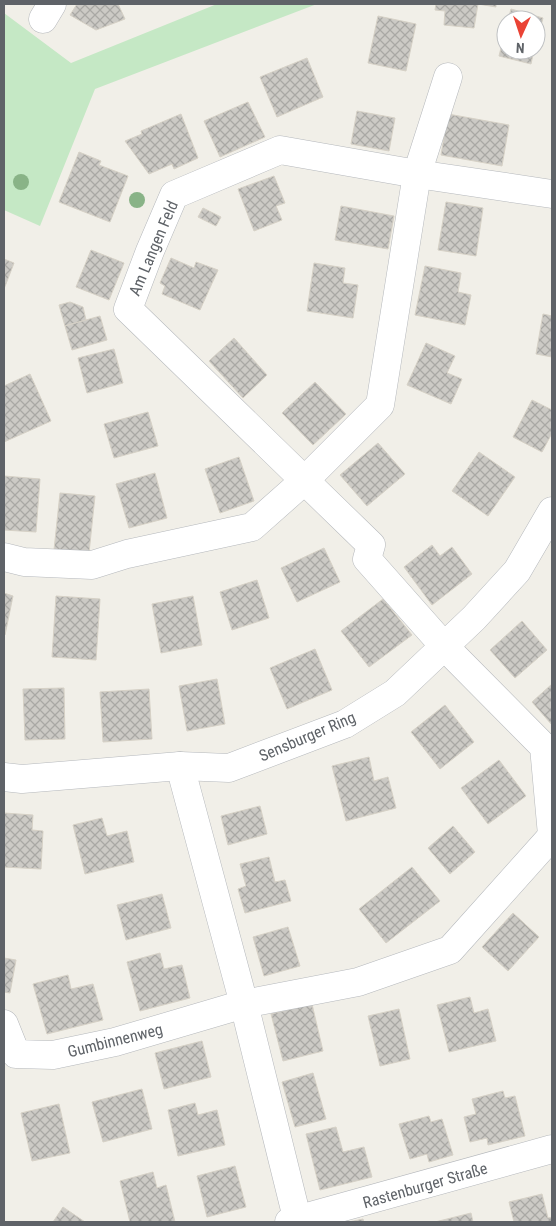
<svg xmlns="http://www.w3.org/2000/svg" width="556" height="1226" font-family="'Roboto Condensed',sans-serif">
<style>
.green{fill:#c5e8c5}
.building{fill:url(#building-cross-hatch);stroke:#d6d1c6}
.lines{fill:none;stroke-linecap:round;stroke-linejoin:round}
.minor-casing{stroke:#b5b8bc;stroke-width:29}
.minor{stroke:#fff;stroke-width:28}
.tree{fill:#89b387}
.labels{text-anchor:middle;stroke-width:5;stroke-linejoin:round;paint-order:stroke}
.street-label{font-size:16px;fill:#5f6368;stroke:#fff}
</style>
<defs>
<pattern id="building-cross-hatch" width="8" height="8" patternUnits="userSpaceOnUse" patternTransform="scale(1.25)"><rect width="8" height="8" fill="#cccac5"/><path d="M0 0l8 8M0 8l8-8" fill="none" stroke="#a9a8a4"/></pattern>
</defs>
<rect width="100%" height="100%" fill="#f1efe8"/>
<!-- green -->
<polygon class="green" points="217,4 317,4 95,89 40,226 4,210 4,13 71,63"/>
<!-- building -->
<g class="building">
<polygon points="77,4 118,4 125,19 96,30 70,15"/>
<polygon points="436,4 496,4 496,7 478,4 474,28 444,25 445,11 435,10"/>
<polygon points="511,9 543,18 536,44 536,20 508,20"/>
<polygon points="378,16 416,24 406,71 368,63"/>
<polygon points="506,28 506,50 534,50 531,64 499,56"/>
<polygon points="307,58 323,97 277,117 260,77"/>
<polygon points="248,102 265,137 220,157 204,121"/>
<polygon points="357,111 395,118 389,151 351,144"/>
<polygon points="181,114 198,158 174,169 172,164 149,174 125,141 142,134 141,131"/>
<polygon points="448,114 509,125 502,166 441,155"/>
<polygon points="79,152 101,161 99,165 128,176 110,222 59,202"/>
<polygon points="274,176 285,203 276,206 282,220 254,231 238,189"/>
<polygon points="446,202 483,208 476,256 438,250"/>
<polygon points="341,206 394,216 388,249 335,240"/>
<polygon points="203,208 221,217 216,226 198,217"/>
<polygon points="91,250 124,263 109,300 76,287"/>
<polygon points="171,258 194,268 196,262 218,270 200,310 162,294 165,286 160,283"/>
<polygon points="4,259 14,263 4,289"/>
<polygon points="314,263 345,268 343,283 358,285 353,318 307,311"/>
<polygon points="425,266 461,273 458,292 471,295 465,325 415,315"/>
<polygon points="70,302 83,307 86,320 65,326 59,305"/>
<polygon points="543,314 552,316 552,357 536,354"/>
<polygon points="100,316 107,340 72,350 65,326"/>
<polygon points="234,338 267,375 243,398 209,361"/>
<polygon points="426,343 455,356 447,373 462,379 451,404 407,385"/>
<polygon points="114,349 123,383 87,393 78,358"/>
<polygon points="30,374 51,421 4,442 4,386"/>
<polygon points="315,382 346,414 313,445 282,413"/>
<polygon points="532,400 552,410 552,433 542,452 513,437"/>
<polygon points="148,412 158,446 114,458 104,424"/>
<polygon points="378,443 405,474 367,506 340,475"/>
<polygon points="479,452 515,477 488,516 452,491"/>
<polygon points="239,457 254,501 220,513 205,469"/>
<polygon points="155,473 167,518 129,528 116,484"/>
<polygon points="4,476 40,479 36,532 4,530"/>
<polygon points="60,493 95,496 89,553 54,550"/>
<polygon points="432,545 440,556 452,547 472,574 432,605 404,567"/>
<polygon points="324,548 340,582 297,602 281,568"/>
<polygon points="257,580 269,618 232,630 220,592"/>
<polygon points="4,593 13,596 5,635 4,635"/>
<polygon points="56,596 100,599 96,660 52,657"/>
<polygon points="193,596 202,645 161,653 152,604"/>
<polygon points="383,599 412,635 369,667 341,631"/>
<polygon points="522,621 547,650 515,678 490,650"/>
<polygon points="315,649 332,690 287,709 270,668"/>
<polygon points="217,679 225,724 187,731 179,686"/>
<polygon points="552,684 552,725 532,702"/>
<polygon points="64,688 65,739 25,740 23,689"/>
<polygon points="149,689 152,739 103,742 100,692"/>
<polygon points="445,705 474,742 440,769 411,732"/>
<polygon points="369,757 374,781 388,777 396,808 346,821 332,766"/>
<polygon points="499,760 526,796 488,824 461,788"/>
<polygon points="260,806 267,834 228,845 221,816"/>
<polygon points="4,813 33,815 32,830 43,831 41,869 4,867"/>
<polygon points="102,818 107,836 127,831 134,862 85,874 73,825"/>
<polygon points="453,826 475,852 450,874 428,848"/>
<polygon points="269,857 275,882 285,880 291,901 245,913 238,889 246,886 240,864"/>
<polygon points="412,867 440,901 386,943 359,909"/>
<polygon points="162,894 171,928 126,940 117,905"/>
<polygon points="513,913 539,937 508,971 482,947"/>
<polygon points="288,927 300,966 264,976 253,937"/>
<polygon points="160,953 164,969 182,965 190,998 140,1011 127,962"/>
<polygon points="4,958 16,960 10,993 4,992"/>
<polygon points="68,975 71,989 93,984 103,1020 47,1034 33,984"/>
<polygon points="470,997 474,1013 488,1009 496,1041 449,1052 437,1005"/>
<polygon points="312,1004 323,1051 283,1061 271,1014"/>
<polygon points="399,1009 410,1059 380,1066 368,1016"/>
<polygon points="202,1041 211,1077 164,1089 155,1053"/>
<polygon points="313,1073 326,1119 295,1127 282,1082"/>
<polygon points="142,1089 152,1129 103,1142 92,1102"/>
<polygon points="503,1091 505,1098 515,1096 525,1136 488,1145 487,1138 470,1142 464,1117 476,1114 472,1099"/>
<polygon points="195,1103 198,1115 217,1110 225,1145 178,1156 168,1110"/>
<polygon points="59,1104 70,1153 32,1161 21,1113"/>
<polygon points="429,1116 431,1122 442,1119 453,1155 429,1162 427,1154 410,1159 399,1124"/>
<polygon points="336,1127 343,1152 364,1147 372,1177 320,1190 306,1134"/>
<polygon points="235,1166 246,1207 207,1217 197,1176"/>
<polygon points="153,1172 157,1188 166,1185 175,1222 130,1222 120,1181"/>
<polygon points="542,1194 548,1218 552,1217 552,1222 514,1222 509,1202"/>
<polygon points="63,1207 85,1222 53,1222"/>
<polygon points="471,1213 473,1222 435,1222"/>
<polygon points="363,1219 364,1222 349,1222"/>
</g>
<g class="lines">
<!-- minor casing -->
<g class="minor-casing">
<g id="minor">
<polyline points="43,19 52,4"/>
<polyline points="552,194 417,174 280,150 174,195 150,251 128,309 371,545 367,559 444,646 544,747 552,835"/>
<polyline points="4,557 24,562 92,565 127,554 252,527 305,480 380,405 417,174 448,77"/>
<polyline points="180,766 244,1004 298,1222"/>
<polyline points="4,777 22,779 180,766 229,768 345,724 395,693 474,618 517,571 552,511"/>
<polyline points="4,1024 16,1054 53,1055 115,1042 244,1004 358,982 450,950 552,836"/>
<polyline points="289,1222 552,1149"/>
</g>
</g>
<!-- minor -->
<use href="#minor" class="minor"/>
</g>
<!-- trees -->
<g class="tree">
<circle cx="21" cy="182" r="8"/>
<circle cx="137" cy="200" r="8"/>
</g>
<g class="labels">
<!-- street labels -->
<g class="street-label">
<text transform="translate(153 248) rotate(-67)" y="6">Am Langen Feld</text>
<text transform="translate(307 736) rotate(-23)" y="6">Sensburger Ring</text>
<text transform="translate(115 1040) rotate(-14)" y="6">Gumbinnenweg</text>
<text transform="translate(425 1185) rotate(-16)" y="6">Rastenburger Straße</text>
</g>
</g>
<!-- border -->
<rect width="556" height="1226" fill="none" stroke="#5f6368" stroke-width="10"/>
<!-- north arrow -->
<g transform="translate(521 35) rotate(183)"><circle r="24" fill="#ffffff" stroke="#bfc1c3"/>
<path d="M0-4L9 19L0 12L-9 19Z" fill="#ea4335"/>
<text y="-8" font-size="14" font-weight="bold" text-anchor="middle" fill="#5f6368">N</text>
</g>
</svg>
